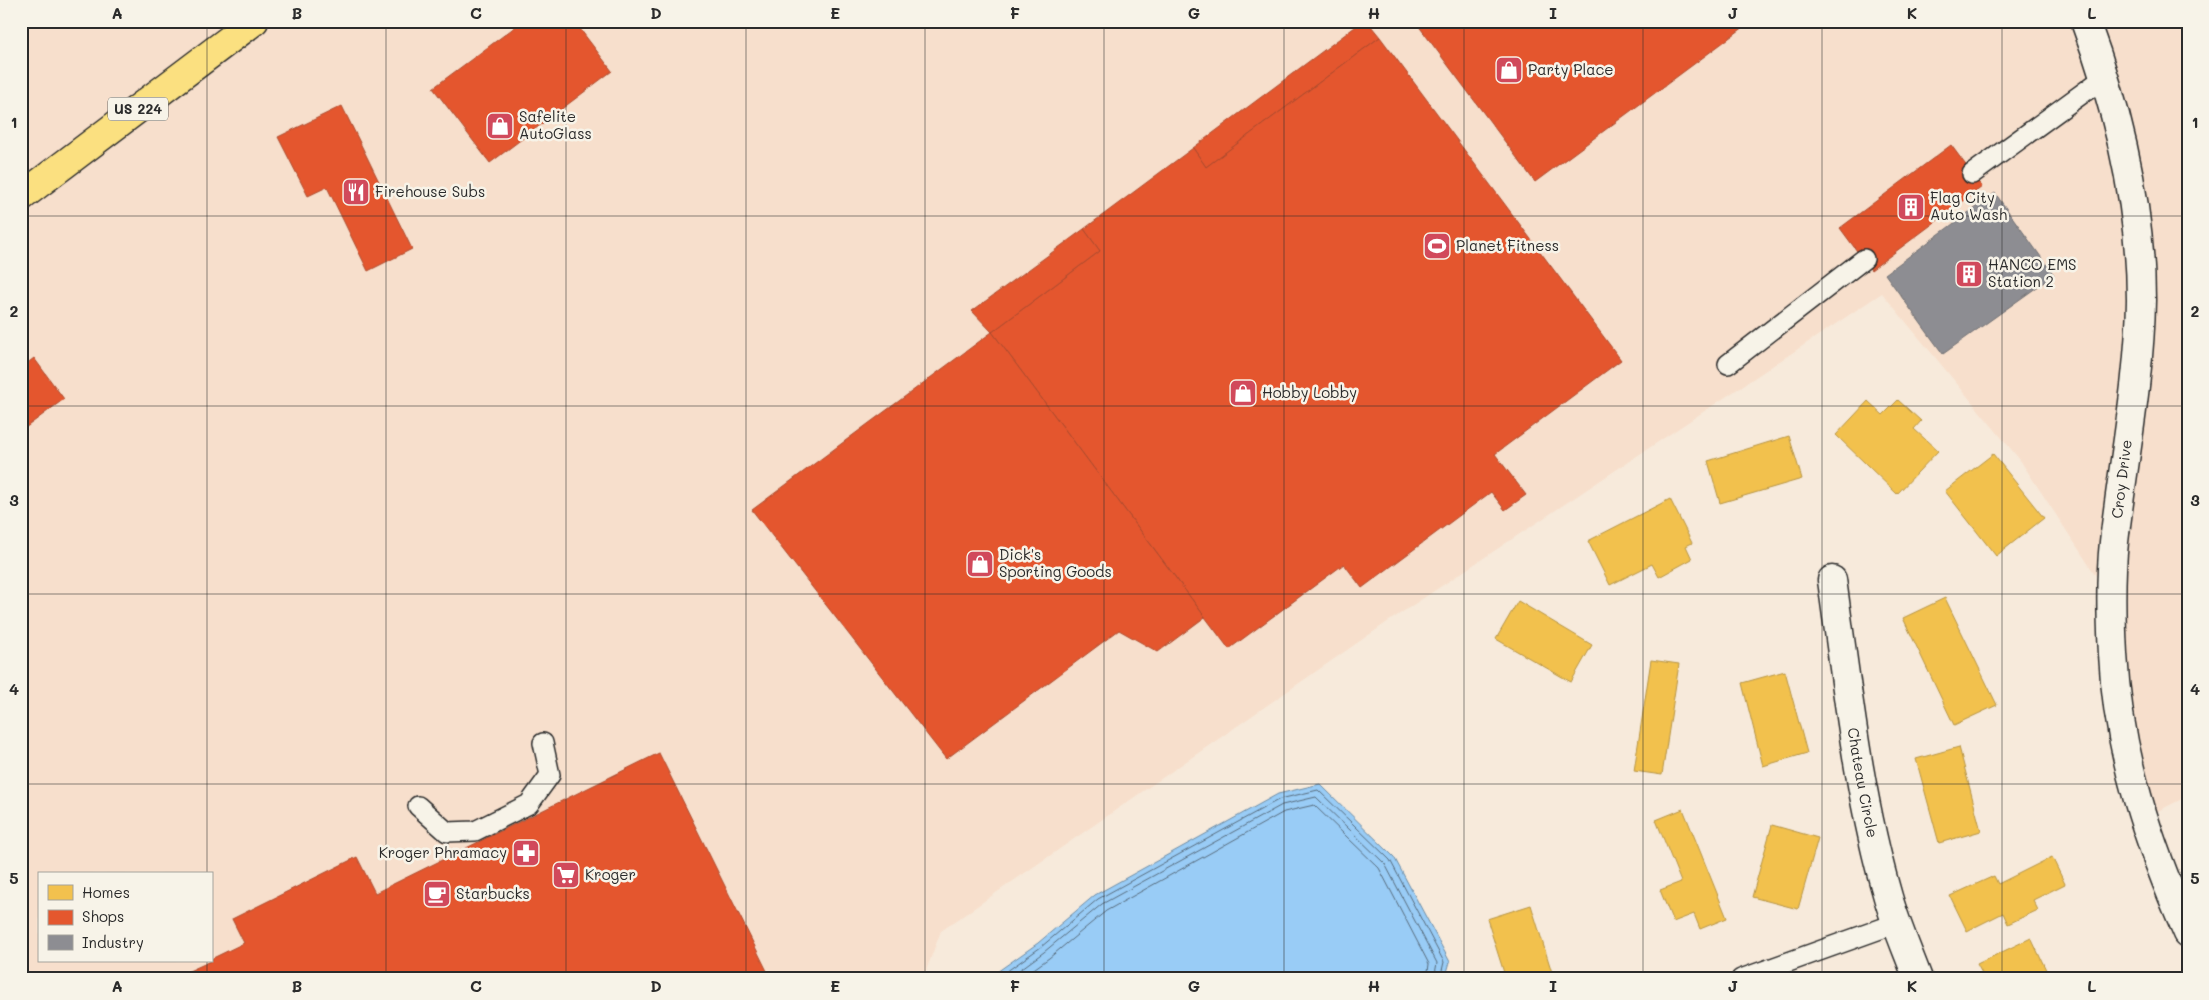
<svg xmlns="http://www.w3.org/2000/svg" width="2209" height="1000" font-family="Mali,sans-serif">
<style>
.built{fill:#f7dfcc;fill-rule:evenodd}
.water{fill:#99ccf6;stroke:#6d8ca5}
.homes{fill:#f2c14e;stroke:#b69444}
.shops{fill:#e4572e;stroke:#ac4a2d}
.industry{fill:#8d8d92;stroke:#707073}
.lines{fill:none;stroke-linecap:round;stroke-linejoin:round}
.shore{stroke:#576b7c;stroke-width:1}
.lane-casing{stroke:#2b2b2b;stroke-width:22}
.street-casing{stroke:#2b2b2b;stroke-width:31}
.secondary-casing{stroke:#2b2b2b;stroke-width:31}
.highway-casing{stroke:#2b2b2b;stroke-width:31}
.lane{stroke:#f7f3e8;stroke-width:19}
.street{stroke:#f7f3e8;stroke-width:28}
.secondary{stroke:#f7f3e8;stroke-width:28}
.highway{stroke:#fbe080;stroke-width:28}
.grid{fill:none;stroke:#2b2b2b;stroke-width:1;stroke-opacity:0.55}
.labels{text-anchor:middle;stroke-width:5;stroke-linejoin:round;paint-order:stroke}
.shield{fill:#f7f3e8;stroke:#686764;stroke-width:1}
.shield-label{font-size:14px;font-weight:bold;fill:#2b2b2b}
.poi-label{font-size:15px;fill:#2b2b2b;stroke:#f7f3e8;text-anchor:start}
.street-label{font-size:15px;fill:#2b2b2b;stroke:#f7f3e8}
.neatline{fill:none;stroke:#2b2b2b;stroke-width:2}
.grid-label{font-size:16px;text-anchor:middle;font-weight:bold;fill:#2b2b2b}
</style>
<rect width="100%" height="100%" fill="#f7eadb"/>
<filter id="ink" filterUnits="userSpaceOnUse"><feTurbulence type="fractalNoise" baseFrequency=".02" numOctaves="2"/><feDisplacementMap in="SourceGraphic" scale="10" xChannelSelector="R" yChannelSelector="G"/><feConvolveMatrix kernelMatrix="1 2 1 2 8 2 1 2 1" color-interpolation-filters="sRGB"/></filter>
<g filter="url(#ink)">
<!-- built -->
<path class="built" d="M21,21H2188V796L2142,819L2112,600L2020,460L1882,293L1386,623L941,931L923,979H21ZM39,874H211V961H39Z"/>
<!-- water -->
<polygon class="water" points="1320,784 1394,857 1450,962 1445,979 987,979 1038,943 1095,895 1278,794"/>
<!-- homes -->
<g class="homes">
<polygon points="1898,400 1921,421 1914,429 1938,451 1897,494 1836,435 1868,401 1883,415"/>
<polygon points="1789,436 1802,479 1720,503 1708,461"/>
<polygon points="1993,454 2044,518 1996,556 1945,491"/>
<polygon points="1670,499 1692,543 1686,546 1692,559 1659,577 1652,564 1610,585 1588,541"/>
<polygon points="1945,598 1997,705 1954,725 1903,618"/>
<polygon points="1518,601 1592,645 1571,682 1496,639"/>
<polygon points="1651,660 1679,664 1662,775 1634,771"/>
<polygon points="1785,671 1807,753 1763,766 1742,683"/>
<polygon points="1959,747 1981,831 1939,843 1916,759"/>
<polygon points="1683,809 1727,918 1700,929 1694,914 1673,922 1660,890 1681,882 1656,820"/>
<polygon points="1772,825 1818,838 1798,909 1752,897"/>
<polygon points="2052,857 2065,884 2033,900 2038,910 2008,924 2003,913 1967,931 1950,896 1994,876 1998,884"/>
<polygon points="1531,905 1554,979 1506,979 1487,919"/>
<polygon points="2031,938 2048,974 2039,979 1985,979 1977,964"/>
</g>
<!-- shops -->
<g class="shops">
<polygon points="523,21 574,21 612,71 490,163 433,88"/>
<polygon points="1363,21 1367,21 1380,37 1206,167 1193,148"/>
<polygon points="1415,21 1752,21 1535,182"/>
<polygon points="1380,37 1621,360 1495,454 1526,495 1505,510 1491,492 1362,588 1344,564 1229,649 992,332 1100,251 1084,229 1193,148 1206,167"/>
<polygon points="342,106 412,249 368,271 327,187 308,196 278,137"/>
<polygon points="1951,145 1982,187 1871,270 1840,228"/>
<polygon points="1084,229 1100,251 992,332 972,311"/>
<polygon points="992,332 1205,617 1158,652 1119,630 946,759 752,510"/>
<polygon points="34,358 64,399 21,431 21,368"/>
<polygon points="659,753 771,979 180,979 178,976 211,961 211,959 244,943 232,919 357,857 375,893"/>
</g>
<!-- industry -->
<polygon class="industry" points="1995,193 2054,275 1943,354 1885,274"/>
<g class="lines">
<!-- shore -->
<g class="shore">
<polyline points="996,979 1041,947 1098,899 1280,799 1318,790 1390,860 1444,962 1440,979"/>
<polyline points="1007,979 1044,952 1102,904 1282,805 1316,797 1385,864 1437,963 1434,979"/>
<polyline points="1020,979 1049,958 1106,911 1284,812 1314,805 1379,868 1429,964 1427,979"/>
</g>
<!-- lane casing -->
<g class="lane-casing">
<g id="lane">
<polyline points="1972,174 2105,77"/>
<polyline points="1728,364 1864,259"/>
<polyline points="418,806 447,832 475,831 529,804 550,775 543,743"/>
<polyline points="1741,979 1897,923"/>
</g>
</g>
<!-- street casing -->
<g class="street-casing">
<g id="street">
<path id="s1" d="M1832,580C1847,686 1858,794 1888,897C1896,925 1908,952 1918,979"/>
</g>
</g>
<!-- secondary casing -->
<g class="secondary-casing">
<path id="secondary" d="M2085,21C2118,110 2141,205 2141,300C2140,381 2123,462 2114,542C2110,579 2111,617 2113,654C2118,754 2148,843 2188,933"/>
</g>
<!-- highway casing -->
<g class="highway-casing">
<polyline id="highway" points="21,197 254,21"/>
</g>
<!-- lane -->
<use href="#lane" class="lane"/>
<!-- street -->
<use href="#street" class="street"/>
<!-- secondary -->
<use href="#secondary" class="secondary"/>
<!-- highway -->
<use href="#highway" class="highway"/>
</g>
</g>
<!-- grid -->
<path class="grid" d="M207,21V874M386,21V979M566,21V979M746,21V979M925,21V979M1104,21V979M1284,21V979M1464,21V979M1643,21V979M1822,21V979M2002,21V979M21,216H2188M21,406H2188M21,594H2188M21,784H2188M207,961V979"/>
<!-- icons -->
<defs>
<g id="shop-square" transform="scale(1.4375)"><rect x="-9" y="-9" width="18" height="18" rx="4" fill="#d1495b" stroke="#f7f3e8"/><path d="M-5-2.5h2.3a2.7 3.5 0 0 1 5.4 0H5L5.5 6h-11ZM-1.5-2.5h3a1.5 2.3 0 0 0-3 0Z" fill="#fff"/></g>
<g id="restaurant-square" transform="scale(1.4375)"><rect x="-9" y="-9" width="18" height="18" rx="4" fill="#d1495b" stroke="#f7f3e8"/><path d="M-5-6h1v4h1v-4h1v4h1v-4h1v5L-1.5 .5V6h-2V.5L-5-1ZM5-6V6H3V1.5H1.5Q1.5-4 5-6Z" fill="#fff"/></g>
<g id="building-square" transform="scale(1.4375)"><rect x="-9" y="-9" width="18" height="18" rx="4" fill="#d1495b" stroke="#f7f3e8"/><path d="M-4-6H4V6H1V3H-1V6H-4ZM-2.5-4.3h1.7v1.8h-1.7ZM.8-4.3h1.7v1.8H.8ZM-2.5-1h1.7V.8h-1.7ZM.8-1h1.7V.8H.8Z" fill="#fff"/></g>
<g id="stadium-square" transform="scale(1.4375)"><rect x="-9" y="-9" width="18" height="18" rx="4" fill="#d1495b" stroke="#f7f3e8"/><path d="M0-5a6.5 5 0 1 0 0 10a6.5 5 0 1 0 0-10ZM-3.5-1.8h7v3.6h-7Z" fill="#fff"/></g>
<g id="pharmacy-square" transform="scale(1.4375)"><rect x="-9" y="-9" width="18" height="18" rx="4" fill="#d1495b" stroke="#f7f3e8"/><path d="M-2-6h4v4h4v4h-4v4h-4v-4h-4v-4h4Z" fill="#fff"/></g>
<g id="supermarket-square" transform="scale(1.4375)"><rect x="-9" y="-9" width="18" height="18" rx="4" fill="#d1495b" stroke="#f7f3e8"/><path d="M-6-5.5h2.5l.6 2H6L4.5 2H-2.5L-4.4-4H-6ZM-1.5 3.2a1.3 1.3 0 1 0 .1 0ZM3 3.2a1.3 1.3 0 1 0 .1 0Z" fill="#fff"/></g>
<g id="cafe-square" transform="scale(1.4375)"><rect x="-9" y="-9" width="18" height="18" rx="4" fill="#d1495b" stroke="#f7f3e8"/><path d="M-5.5-4.5H6V0H3Q3 3.5 0 3.5H-2.5Q-5.5 3.5-5.5 0ZM3-3.2v2h1.7v-2ZM-6 4.5H4V6H-6Z" fill="#fff"/></g>
</defs>
<g fill-rule="evenodd">
<use href="#shop-square" x="1509" y="70"/>
<use href="#shop-square" x="500" y="126"/>
<use href="#restaurant-square" x="356" y="192"/>
<use href="#building-square" x="1911" y="207"/>
<use href="#stadium-square" x="1437" y="246"/>
<use href="#building-square" x="1969" y="274"/>
<use href="#shop-square" x="1243" y="393"/>
<use href="#shop-square" x="980" y="564"/>
<use href="#pharmacy-square" x="526" y="853"/>
<use href="#supermarket-square" x="566" y="875"/>
<use href="#cafe-square" x="437" y="894"/>
</g>
<g class="labels">
<!-- shield labels -->
<rect class="shield" x="108" y="97.5" width="60" height="23" rx="4"/>
<g class="shield-label">
<text x="138" y="114">US 224</text>
</g>
<!-- poi labels -->
<g class="poi-label">
<text x="1528" y="75">Party Place</text>
<text x="519" y="122">Safelite<tspan x="519" dy="17">AutoGlass</tspan></text>
<text x="375" y="197">Firehouse Subs</text>
<text x="1930" y="203">Flag City<tspan x="1930" dy="17">Auto Wash</tspan></text>
<text x="1456" y="251">Planet Fitness</text>
<text x="1988" y="270">HANCO EMS<tspan x="1988" dy="17">Station 2</tspan></text>
<text x="1262" y="398">Hobby Lobby</text>
<text x="999" y="560">Dick's<tspan x="999" dy="17">Sporting Goods</tspan></text>
<text x="507" y="858" text-anchor="end">Kroger Phramacy</text>
<text x="585" y="880">Kroger</text>
<text x="456" y="899">Starbucks</text>
</g>
<!-- street labels -->
<g class="street-label">
<text transform="translate(2122 479) rotate(-83)" y="5">Croy Drive</text>
<text dy="5" stroke="none"><textPath href="#s1" startOffset="205">Chateau Circle</textPath></text>
</g>
</g>
<!-- margin -->
<rect width="2209" height="1000" fill="none" stroke="#f7f3e8" stroke-width="55"/>
<!-- legend -->
<rect x="38" y="872" width="175" height="90" fill="#f7f3e8" stroke="#a5a39c"/>
<rect x="48" y="885" width="25" height="15" fill="#f2c14e" stroke="#a5a39c"/>
<text x="82" y="898" font-size="15" fill="#2b2b2b">Homes</text>
<rect x="48" y="910" width="25" height="15" fill="#e4572e" stroke="#a5a39c"/>
<text x="82" y="922" font-size="15" fill="#2b2b2b">Shops</text>
<rect x="48" y="935" width="25" height="15" fill="#8d8d92" stroke="#a5a39c"/>
<text x="82" y="948" font-size="15" fill="#2b2b2b">Industry</text>
<rect x="28" y="28" width="2154" height="944" class="neatline"/>
<g class="grid-label">
<text x="117" y="19">A</text>
<text x="297" y="19">B</text>
<text x="476" y="19">C</text>
<text x="656" y="19">D</text>
<text x="835" y="19">E</text>
<text x="1015" y="19">F</text>
<text x="1194" y="19">G</text>
<text x="1374" y="19">H</text>
<text x="1553" y="19">I</text>
<text x="1733" y="19">J</text>
<text x="1912" y="19">K</text>
<text x="2092" y="19">L</text>
<text x="14" y="128">1</text>
<text x="2195" y="128">1</text>
<text x="14" y="317">2</text>
<text x="2195" y="317">2</text>
<text x="14" y="506">3</text>
<text x="2195" y="506">3</text>
<text x="14" y="695">4</text>
<text x="2195" y="695">4</text>
<text x="14" y="884">5</text>
<text x="2195" y="884">5</text>
<text x="117" y="992">A</text>
<text x="297" y="992">B</text>
<text x="476" y="992">C</text>
<text x="656" y="992">D</text>
<text x="835" y="992">E</text>
<text x="1015" y="992">F</text>
<text x="1194" y="992">G</text>
<text x="1374" y="992">H</text>
<text x="1553" y="992">I</text>
<text x="1733" y="992">J</text>
<text x="1912" y="992">K</text>
<text x="2092" y="992">L</text>
</g>
</svg>
